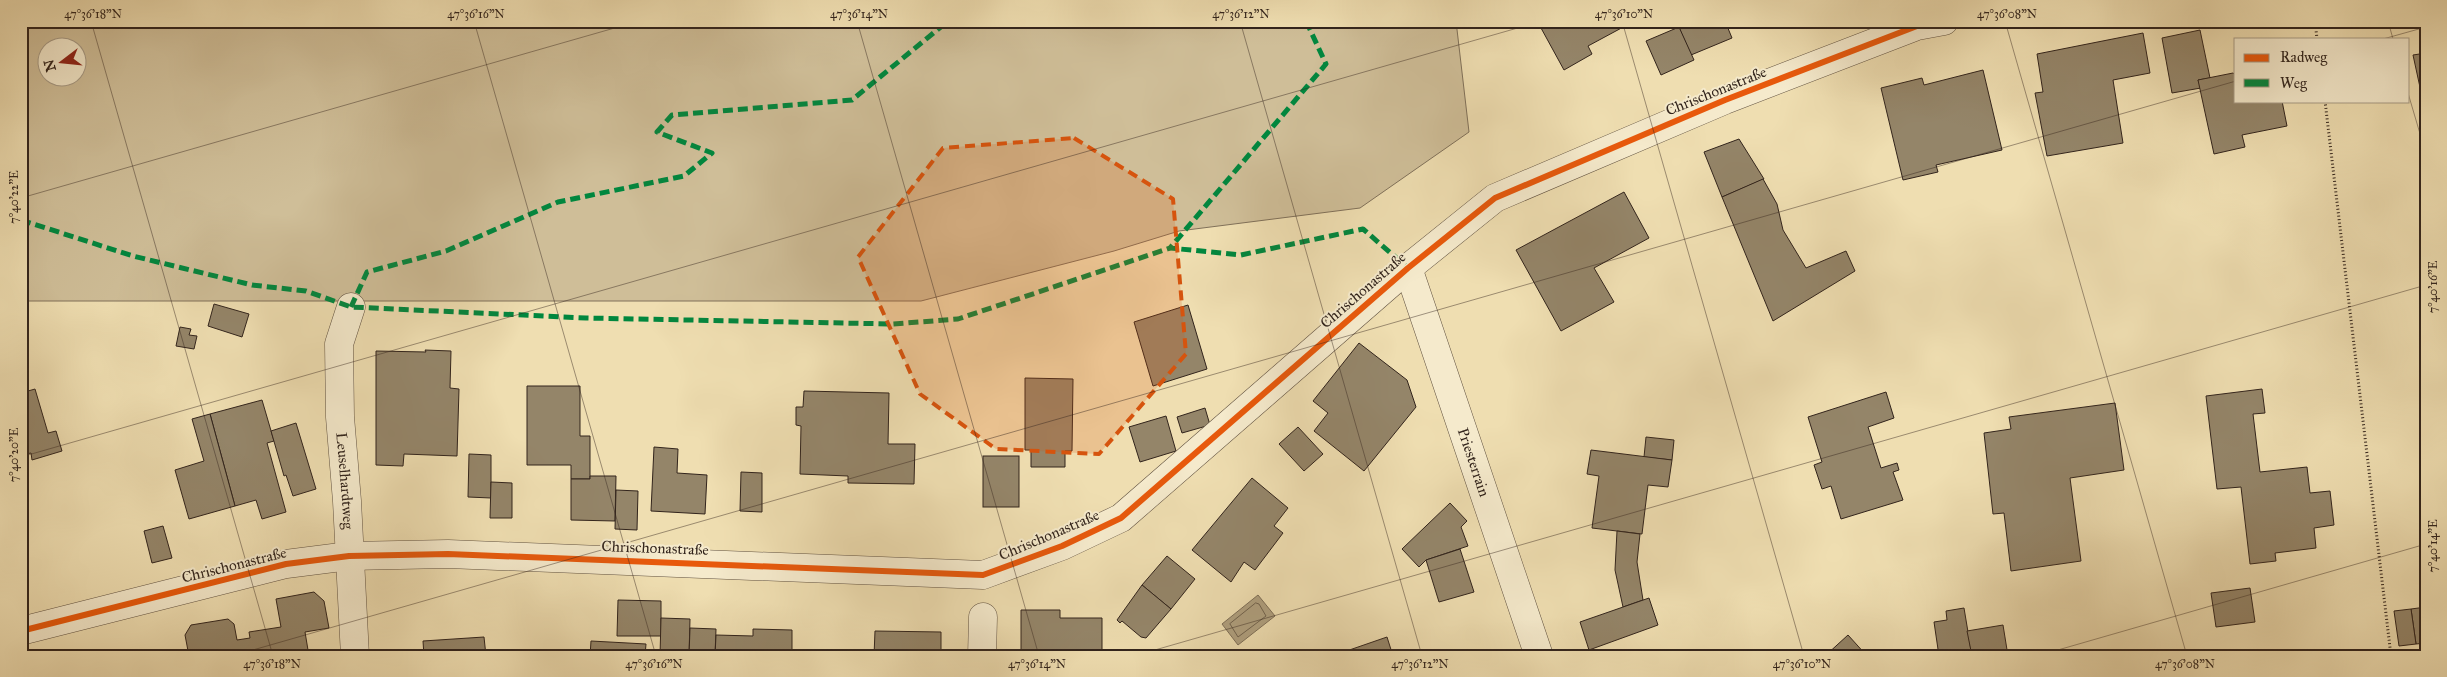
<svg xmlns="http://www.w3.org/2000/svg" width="2447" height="677" font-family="'IM FELL Great Primer',serif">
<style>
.green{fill:#cfbe98;stroke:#80715a;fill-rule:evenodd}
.water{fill:#af9f7e;stroke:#7d6e57}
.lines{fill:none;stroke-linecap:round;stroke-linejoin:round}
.shore{stroke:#70624d;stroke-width:1}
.building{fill:#948569;stroke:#32241c}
.street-casing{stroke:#615241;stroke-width:29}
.path{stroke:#32241c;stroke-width:3;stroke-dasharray:1 2.5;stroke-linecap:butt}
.street{stroke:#f5eacc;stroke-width:28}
.quiet{stroke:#00873e;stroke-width:5;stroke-dasharray:10 5;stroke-linecap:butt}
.cycleway-casing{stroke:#f5eacc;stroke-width:9}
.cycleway{stroke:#e8590c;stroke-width:6}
.marked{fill:#d6540e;fill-opacity:0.2;stroke:#d6540e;stroke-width:4;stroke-dasharray:10 6;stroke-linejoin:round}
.ticks{fill:none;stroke:#32241c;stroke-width:1;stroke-opacity:0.45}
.labels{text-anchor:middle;stroke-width:4;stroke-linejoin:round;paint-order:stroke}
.street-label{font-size:15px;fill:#32241c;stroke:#f5eacc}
.neatline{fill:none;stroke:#32241c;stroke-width:2}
.ticks-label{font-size:12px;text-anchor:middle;fill:#32241c}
</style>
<rect width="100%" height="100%" fill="#efdeb1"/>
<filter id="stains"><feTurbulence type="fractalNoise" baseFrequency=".004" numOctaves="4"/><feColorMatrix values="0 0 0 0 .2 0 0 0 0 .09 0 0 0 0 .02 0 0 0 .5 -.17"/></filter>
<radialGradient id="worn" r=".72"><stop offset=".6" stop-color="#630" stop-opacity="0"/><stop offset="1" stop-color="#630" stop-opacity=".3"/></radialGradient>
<!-- green -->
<path class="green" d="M21,21H1456L1469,132L1360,208L1179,231L1114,251L921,301H21ZM48,48H78V78H48Z"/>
<!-- water -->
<polygon class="water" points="1258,595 1275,616 1238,645 1222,624"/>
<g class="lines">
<!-- shore -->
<polygon class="shore" points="1256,603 1259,604 1266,616 1238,637 1230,624"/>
</g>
<!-- building -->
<g class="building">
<polygon points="1542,21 1625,21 1627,25 1588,46 1592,54 1564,70 1541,28 1545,26"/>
<polygon points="1676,21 1725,21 1732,38 1691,55"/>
<polygon points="1679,27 1694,60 1661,75 1646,41"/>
<polygon points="2200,30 2210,78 2198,80 2201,88 2172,93 2162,38"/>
<polygon points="2143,33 2150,73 2113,80 2123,143 2047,156 2035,93 2043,92 2037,54"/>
<polygon points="2426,53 2426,115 2413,55"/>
<polygon points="1983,70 2002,150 1936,165 1938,172 1903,180 1881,88 1922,78 1924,85"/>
<polygon points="2233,73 2236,75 2236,101 2282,101 2287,126 2242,135 2245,147 2214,154 2198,80"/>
<polygon points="1739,139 1764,179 1722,197 1704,152"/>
<polygon points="1763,179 1777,204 1783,230 1806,268 1846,251 1855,271 1773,321 1722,197"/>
<polygon points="1624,192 1649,238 1594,268 1614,302 1561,331 1516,250"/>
<polygon points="214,304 249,314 242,337 208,326"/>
<polygon points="1188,305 1207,369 1153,386 1134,322"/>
<polygon points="180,327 191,329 189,335 197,336 194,349 176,346"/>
<polygon points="1359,343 1407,380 1416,407 1364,471 1314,431 1328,413 1313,401"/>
<polygon points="425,350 451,351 450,388 459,389 457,456 404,454 403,466 376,465 376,351 426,352"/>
<polygon points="1025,378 1073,379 1072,451 1065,451 1065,467 1031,467 1031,450 1025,450"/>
<polygon points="527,386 580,386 580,436 590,436 590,479 571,479 571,465 527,465"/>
<polygon points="35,389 48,433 56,431 62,451 32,460 31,453 21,455 21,393"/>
<polygon points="2262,389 2265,413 2253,414 2260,472 2307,467 2310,493 2330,491 2334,525 2314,528 2316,548 2275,553 2276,561 2250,564 2241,487 2217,489 2206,396"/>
<polygon points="804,391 889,393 888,444 915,444 914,484 848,483 848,476 800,474 801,426 796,425 796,407 803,407"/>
<polygon points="1886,392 1894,418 1868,427 1881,468 1897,463 1899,470 1893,472 1903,500 1841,519 1831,486 1822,489 1814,465 1822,462 1808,417"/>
<polygon points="262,400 274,441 267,443 286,512 262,519 256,500 235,506 210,414"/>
<polygon points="2115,403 2124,470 2070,478 2081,561 2011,571 2004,513 1993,514 1984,433 2011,429 2009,417"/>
<polygon points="1205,408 1210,425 1182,433 1177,417"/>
<polygon points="210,414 235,506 189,519 175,470 204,461 192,419"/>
<polygon points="1166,416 1176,451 1140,462 1129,427"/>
<polygon points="296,423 316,489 293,496 286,475 284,476 271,431"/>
<polygon points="1298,427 1323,454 1304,471 1279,444"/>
<polygon points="1646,437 1674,440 1672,460 1644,457"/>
<polygon points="654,447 678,449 677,473 707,475 705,514 651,511"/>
<polygon points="1591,450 1672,460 1668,487 1648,485 1642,534 1592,528 1599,476 1587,474"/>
<polygon points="469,454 491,455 491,498 468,497"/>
<rect x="983" y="456" width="36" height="51"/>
<polygon points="741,472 762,473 762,512 740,511"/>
<polygon points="590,476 616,476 615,521 571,520 571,479 590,479"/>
<polygon points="1252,478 1288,508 1274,526 1283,533 1255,570 1244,562 1231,582 1192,550"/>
<polygon points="491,482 512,483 512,518 490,518"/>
<polygon points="616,490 638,491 637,530 615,529"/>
<polygon points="1450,503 1467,521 1461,527 1468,546 1426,560 1419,567 1402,549"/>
<polygon points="163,526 172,558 152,563 144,531"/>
<polygon points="1617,531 1640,534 1637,562 1643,600 1623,607 1615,570"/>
<polygon points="1460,549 1474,592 1439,602 1426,560"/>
<polygon points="1167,556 1195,579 1171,609 1142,585"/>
<polygon points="1142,585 1171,609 1146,638 1141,637 1122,621 1120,623 1117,620"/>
<polygon points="2250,588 2255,622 2216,627 2211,593"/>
<polygon points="314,592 324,601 329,628 305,632 309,656 189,656 185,635 191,625 228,619 234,624 237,640 250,638 249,632 281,627 276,599"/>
<polygon points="1649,598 1658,625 1589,650 1580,622"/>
<polygon points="618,600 661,601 661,636 617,636"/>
<polygon points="2426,607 2426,643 2416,644 2411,609"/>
<polygon points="1964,608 1972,656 1939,656 1934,622 1947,620 1946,611"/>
<polygon points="2411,609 2416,644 2399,646 2394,611"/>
<polygon points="1021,610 1060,610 1060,618 1102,618 1102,656 1021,656"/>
<polygon points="661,618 690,619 689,656 660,656"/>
<polygon points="2003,625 2008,656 1972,656 1967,631"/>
<polygon points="690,628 716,629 715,656 679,656 689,656"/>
<polygon points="753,629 792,630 792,656 715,656 716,635 753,636"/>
<polygon points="875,631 941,632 941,656 874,656"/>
<polygon points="1848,635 1867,656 1825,656"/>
<polygon points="484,637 486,656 424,656 423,641"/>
<polygon points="1387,637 1393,656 1332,656"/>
<polygon points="591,641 646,644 645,656 590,656"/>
</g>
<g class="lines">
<!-- street casing -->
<g class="street-casing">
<g id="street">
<path id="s1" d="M1408,268L1539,656"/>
<path id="s2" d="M351,307L339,344L340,417L347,501L355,656"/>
<polyline points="21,631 286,564 349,556 448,554 983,575 1062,546 1121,518 1408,268 1495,198 1725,100 1917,26 1944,21"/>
<polyline points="982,656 983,617"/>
</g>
</g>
<!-- path -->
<g class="path">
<polyline points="2315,21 2317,39"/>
<polyline points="2325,101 2391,656"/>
</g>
<!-- street -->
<use href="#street" class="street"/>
<!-- quiet -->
<g class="quiet">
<polyline points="1306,21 1326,64 1170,248 1241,255 1363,229 1408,268"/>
<polyline points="21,220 133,256 252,285 306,291 351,307 586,318 893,324 958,319 1170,248"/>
<polyline points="351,307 367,272 446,251 558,202 684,176 712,153 657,132 672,115 852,100 948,21"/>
</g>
<!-- cycleway casing -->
<g class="cycleway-casing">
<polyline id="cycleway" points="21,631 286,564 349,556 448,554 983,575 1062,546 1121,518 1408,268 1495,198 1725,100 1917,26 1944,21"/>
</g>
<!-- cycleway -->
<use href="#cycleway" class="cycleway"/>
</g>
<!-- marked area -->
<path class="marked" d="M1074,138L1173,199L1186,354L1099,454L996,449L920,394L858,257L943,148Z"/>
<!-- ticks -->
<path class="ticks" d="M91,21L273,656M474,21L656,656M857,21L1039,656M1240,21L1422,656M1622,21L1804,656M2005,21L2187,656M2388,21L2393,39M2383,39L2426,27M2408,93L2426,154M21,198L639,21M21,457L1542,21M232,656L2236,81M1134,656L2426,285M2037,656L2426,544"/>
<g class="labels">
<!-- street labels -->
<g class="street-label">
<text transform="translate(1716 91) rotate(-22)" y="5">Chrischonastraße</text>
<text transform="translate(1363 290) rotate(-41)" y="5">Chrischonastraße</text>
<text dy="5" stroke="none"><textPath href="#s1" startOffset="205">Priesterrain</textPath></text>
<text dy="5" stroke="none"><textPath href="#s2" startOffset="176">Leuselhardtweg</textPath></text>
<text transform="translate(1049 535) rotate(-23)" y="5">Chrischonastraße</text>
<text transform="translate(655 548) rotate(2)" y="5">Chrischonastraße</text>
<text transform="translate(234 565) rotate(-14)" y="5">Chrischonastraße</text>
</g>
</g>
<!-- margin -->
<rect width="2447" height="677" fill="none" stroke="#efdeb1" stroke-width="55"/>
<!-- legend -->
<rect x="2234" y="38" width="175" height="65" fill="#f5eacc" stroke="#a79b86"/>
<rect x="2244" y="54" width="25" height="8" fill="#e8590c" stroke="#a79b86"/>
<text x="2280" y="62" font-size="15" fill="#32241c">Radweg</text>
<rect x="2244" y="79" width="25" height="8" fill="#00873e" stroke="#a79b86"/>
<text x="2280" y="88" font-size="15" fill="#32241c">Weg</text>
<!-- north arrow -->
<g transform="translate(62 62) rotate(254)"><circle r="24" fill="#f5eacc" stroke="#a79b86"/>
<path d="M0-4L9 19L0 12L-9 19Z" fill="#8f2418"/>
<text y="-8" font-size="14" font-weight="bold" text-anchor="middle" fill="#32241c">N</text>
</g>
<rect x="28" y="28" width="2392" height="622" class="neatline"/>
<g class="ticks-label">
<text x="93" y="18">47°36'18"N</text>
<text x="476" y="18">47°36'16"N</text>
<text x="859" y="18">47°36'14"N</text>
<text x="1241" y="18">47°36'12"N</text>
<text x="1624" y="18">47°36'10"N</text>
<text x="2007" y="18">47°36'08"N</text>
<text transform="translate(14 197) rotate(-90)" y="4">7°40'22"E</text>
<text transform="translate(2433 287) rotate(-90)" y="4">7°40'16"E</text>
<text transform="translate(14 455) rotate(-90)" y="4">7°40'20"E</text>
<text transform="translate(2433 546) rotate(-90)" y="4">7°40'14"E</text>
<text x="272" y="668">47°36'18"N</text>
<text x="654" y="668">47°36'16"N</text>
<text x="1037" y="668">47°36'14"N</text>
<text x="1420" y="668">47°36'12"N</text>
<text x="1802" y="668">47°36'10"N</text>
<text x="2185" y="668">47°36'08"N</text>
</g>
<rect width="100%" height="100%" filter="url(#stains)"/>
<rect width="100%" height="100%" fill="url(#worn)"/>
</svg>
